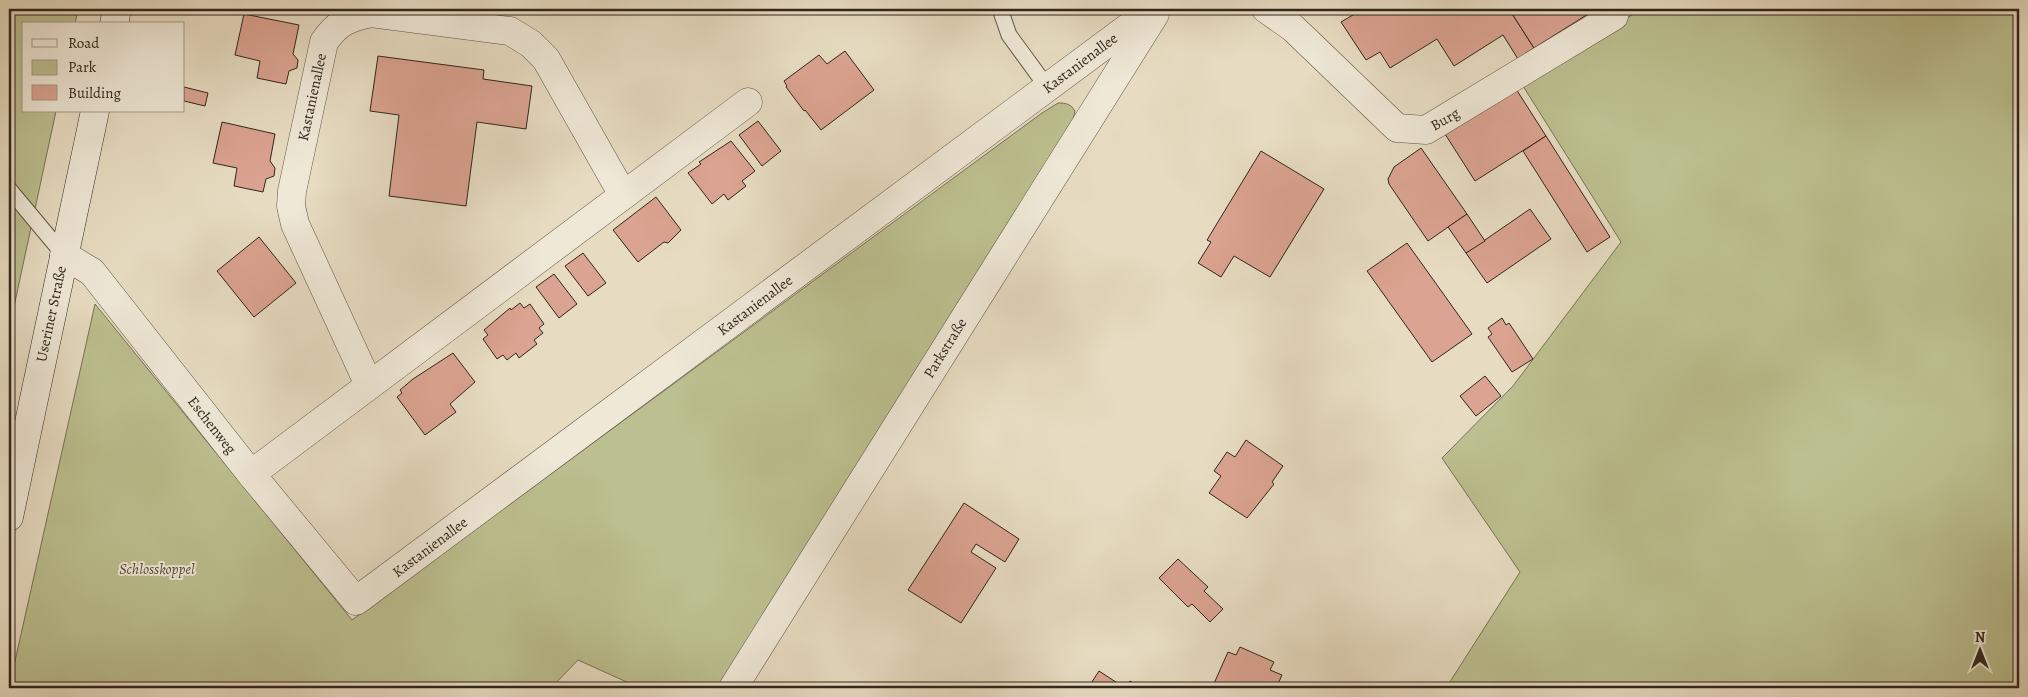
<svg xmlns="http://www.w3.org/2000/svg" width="2028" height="697" font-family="Alegreya,serif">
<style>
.green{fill:#bcbf8f;stroke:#767256}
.building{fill:#dba391;stroke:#31261c}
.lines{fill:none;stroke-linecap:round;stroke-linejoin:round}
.service-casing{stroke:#5e5446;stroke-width:17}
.minor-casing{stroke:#5e5446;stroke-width:29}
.secondary-casing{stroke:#31261c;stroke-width:29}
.service{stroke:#efe8d7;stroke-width:15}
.minor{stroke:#efe8d7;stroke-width:28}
.secondary{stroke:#efe8d7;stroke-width:28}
.labels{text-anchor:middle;stroke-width:4;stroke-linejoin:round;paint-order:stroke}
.street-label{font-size:15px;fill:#31261c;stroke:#efe8d7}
.park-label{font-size:15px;font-style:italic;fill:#544c39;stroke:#efe8d7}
</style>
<rect width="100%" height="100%" fill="#e7dcc2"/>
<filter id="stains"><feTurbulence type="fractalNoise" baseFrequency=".004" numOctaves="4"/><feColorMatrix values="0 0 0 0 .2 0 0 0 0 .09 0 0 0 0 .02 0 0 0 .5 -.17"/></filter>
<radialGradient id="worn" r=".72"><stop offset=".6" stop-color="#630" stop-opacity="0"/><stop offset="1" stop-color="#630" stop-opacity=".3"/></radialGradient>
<!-- green -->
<g class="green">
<polygon points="9,9 78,9 75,24 24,24 24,111 56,111 9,330"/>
<polygon points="1641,9 2019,9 2019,688 1446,688 1520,572 1442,458 1513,386 1621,242 1523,86"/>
<path d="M1058,103C1066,103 1071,104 1075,111L1073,119L717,688H640L578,660L551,688H9L95,304L352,620L1042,113Z"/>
</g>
<!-- building -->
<g class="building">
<polygon points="1363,9 1509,9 1534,48 1518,59 1503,35 1454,66 1437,39 1390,68 1380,52 1366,60 1341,22"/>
<polygon points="1509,9 1596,9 1534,48"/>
<polygon points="244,14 299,25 293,54 298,60 297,68 289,71 286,84 257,78 260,61 235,55"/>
<polygon points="845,51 874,90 821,130 805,110 804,111 786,87 787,86 784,81 819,55 827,64"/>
<polygon points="378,56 484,70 483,79 532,86 526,129 477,122 466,206 389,196 399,115 370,111"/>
<polygon points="184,87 208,93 205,106 184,101"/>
<polygon points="1516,89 1546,136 1475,181 1445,134"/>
<polygon points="758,121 781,151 762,166 739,135"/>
<polygon points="222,122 275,134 270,161 275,168 274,176 266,179 263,192 234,186 237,168 213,163"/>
<polygon points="1546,136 1610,237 1587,252 1523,151"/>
<polygon points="731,141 755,171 742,181 746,186 728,200 724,194 712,204 688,173 701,164 699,162"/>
<polygon points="1421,148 1467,214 1428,241 1389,184 1388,179 1394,167"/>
<polygon points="1261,151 1324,189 1270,277 1234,256 1221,277 1198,263 1211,242 1207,240"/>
<polygon points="656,197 681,230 668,243 664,242 638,262 613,230"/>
<polygon points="1530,209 1551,239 1487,283 1466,253"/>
<polygon points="1467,214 1485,241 1466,253 1448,227"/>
<polygon points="259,237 296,283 254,317 217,271"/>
<polygon points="1407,243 1472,334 1432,362 1367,271"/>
<polygon points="583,253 606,283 588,296 565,266"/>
<polygon points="554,274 577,304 559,318 536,287"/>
<polygon points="520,303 524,308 530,304 544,324 539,328 543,333 534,340 537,344 519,358 516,353 507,360 503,355 497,359 483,339 488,335 484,330 510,308 511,310"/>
<polygon points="1502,318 1506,325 1509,323 1533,359 1512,372 1488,337 1492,334 1488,328"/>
<polygon points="453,353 475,382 450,404 456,412 425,435 397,397 402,393 400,390 413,379"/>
<polygon points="1485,376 1501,396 1476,416 1460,396"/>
<polygon points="1246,440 1283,466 1272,482 1274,484 1247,518 1209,493 1221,476 1214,471 1227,452 1235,457"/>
<polygon points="964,503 1019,539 1005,562 976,544 971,552 996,568 961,623 908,590"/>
<polygon points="1178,559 1208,587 1204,591 1223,609 1210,622 1192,604 1188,607 1159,578"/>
<polygon points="1240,647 1274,662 1270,670 1282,675 1278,684 1288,688 1212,688 1228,652 1236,655"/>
<polygon points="1099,671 1125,688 1088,688"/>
<polygon points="1130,681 1142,688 1125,688"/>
</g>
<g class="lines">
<!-- service casing -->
<g class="service-casing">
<g id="service">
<polyline points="1000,9 1009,35 1047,87"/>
<polyline points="9,189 64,255"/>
</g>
</g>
<!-- minor casing -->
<g class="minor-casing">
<g id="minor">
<polyline points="1266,9 1293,28 1397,128 1426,130 1614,16"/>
<polyline points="64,255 92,272 251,474 356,601 1153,9"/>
<path d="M369,385L295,224L291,206L292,191L324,42C338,22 348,18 371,13L510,31L531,44L546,59L623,195"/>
<polyline points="251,474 748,102"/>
<polyline points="733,688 1155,14"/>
</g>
</g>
<!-- secondary casing -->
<g class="secondary-casing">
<g id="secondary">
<polyline points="114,24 117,9"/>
<polyline points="9,517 95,111"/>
</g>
</g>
<!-- service -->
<use href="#service" class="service"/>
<!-- minor -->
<use href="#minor" class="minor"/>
<!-- secondary -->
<use href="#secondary" class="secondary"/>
</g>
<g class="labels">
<!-- street labels -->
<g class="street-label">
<text transform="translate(1080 63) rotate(-37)" y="5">Kastanienallee</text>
<text transform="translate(312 97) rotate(-78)" y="5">Kastanienallee</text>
<text transform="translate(1445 119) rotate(-30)" y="5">Burg</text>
<text transform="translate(755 305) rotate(-37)" y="5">Kastanienallee</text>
<text transform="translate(51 314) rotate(-78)" y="5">Useriner Straße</text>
<text transform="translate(945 348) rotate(-58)" y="5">Parkstraße</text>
<text transform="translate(212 425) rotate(52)" y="5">Eschenweg</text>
<text transform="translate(430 547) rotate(-37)" y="5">Kastanienallee</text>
</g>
<!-- park labels -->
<g class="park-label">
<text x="157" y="574">Schlosskoppel</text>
</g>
</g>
<!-- margin -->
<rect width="2028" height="697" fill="none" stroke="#e7dcc2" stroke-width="30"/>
<rect x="10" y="10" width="2008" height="677" fill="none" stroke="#31261c" stroke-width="2.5"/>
<rect x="15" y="15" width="1998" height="667" fill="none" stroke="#31261c"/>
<!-- legend -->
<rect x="22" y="22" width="162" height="90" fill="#efe8d7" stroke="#a39a8c"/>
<rect x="32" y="39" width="25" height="8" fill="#efe8d7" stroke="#a39a8c"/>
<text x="68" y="48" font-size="15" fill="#31261c">Road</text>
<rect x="32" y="60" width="25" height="15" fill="#bcbf8f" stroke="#a39a8c"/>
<text x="68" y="72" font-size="15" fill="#31261c">Park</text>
<rect x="32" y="85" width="25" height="15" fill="#dba391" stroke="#a39a8c"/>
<text x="68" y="98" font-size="15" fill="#31261c">Building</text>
<!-- north arrow -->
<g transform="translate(1980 650)" stroke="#efe8d7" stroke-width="4" paint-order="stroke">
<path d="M0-4L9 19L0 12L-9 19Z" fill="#31261c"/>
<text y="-8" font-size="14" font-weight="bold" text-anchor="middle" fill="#31261c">N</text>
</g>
<rect width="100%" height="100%" filter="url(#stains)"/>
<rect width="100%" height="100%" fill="url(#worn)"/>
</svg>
